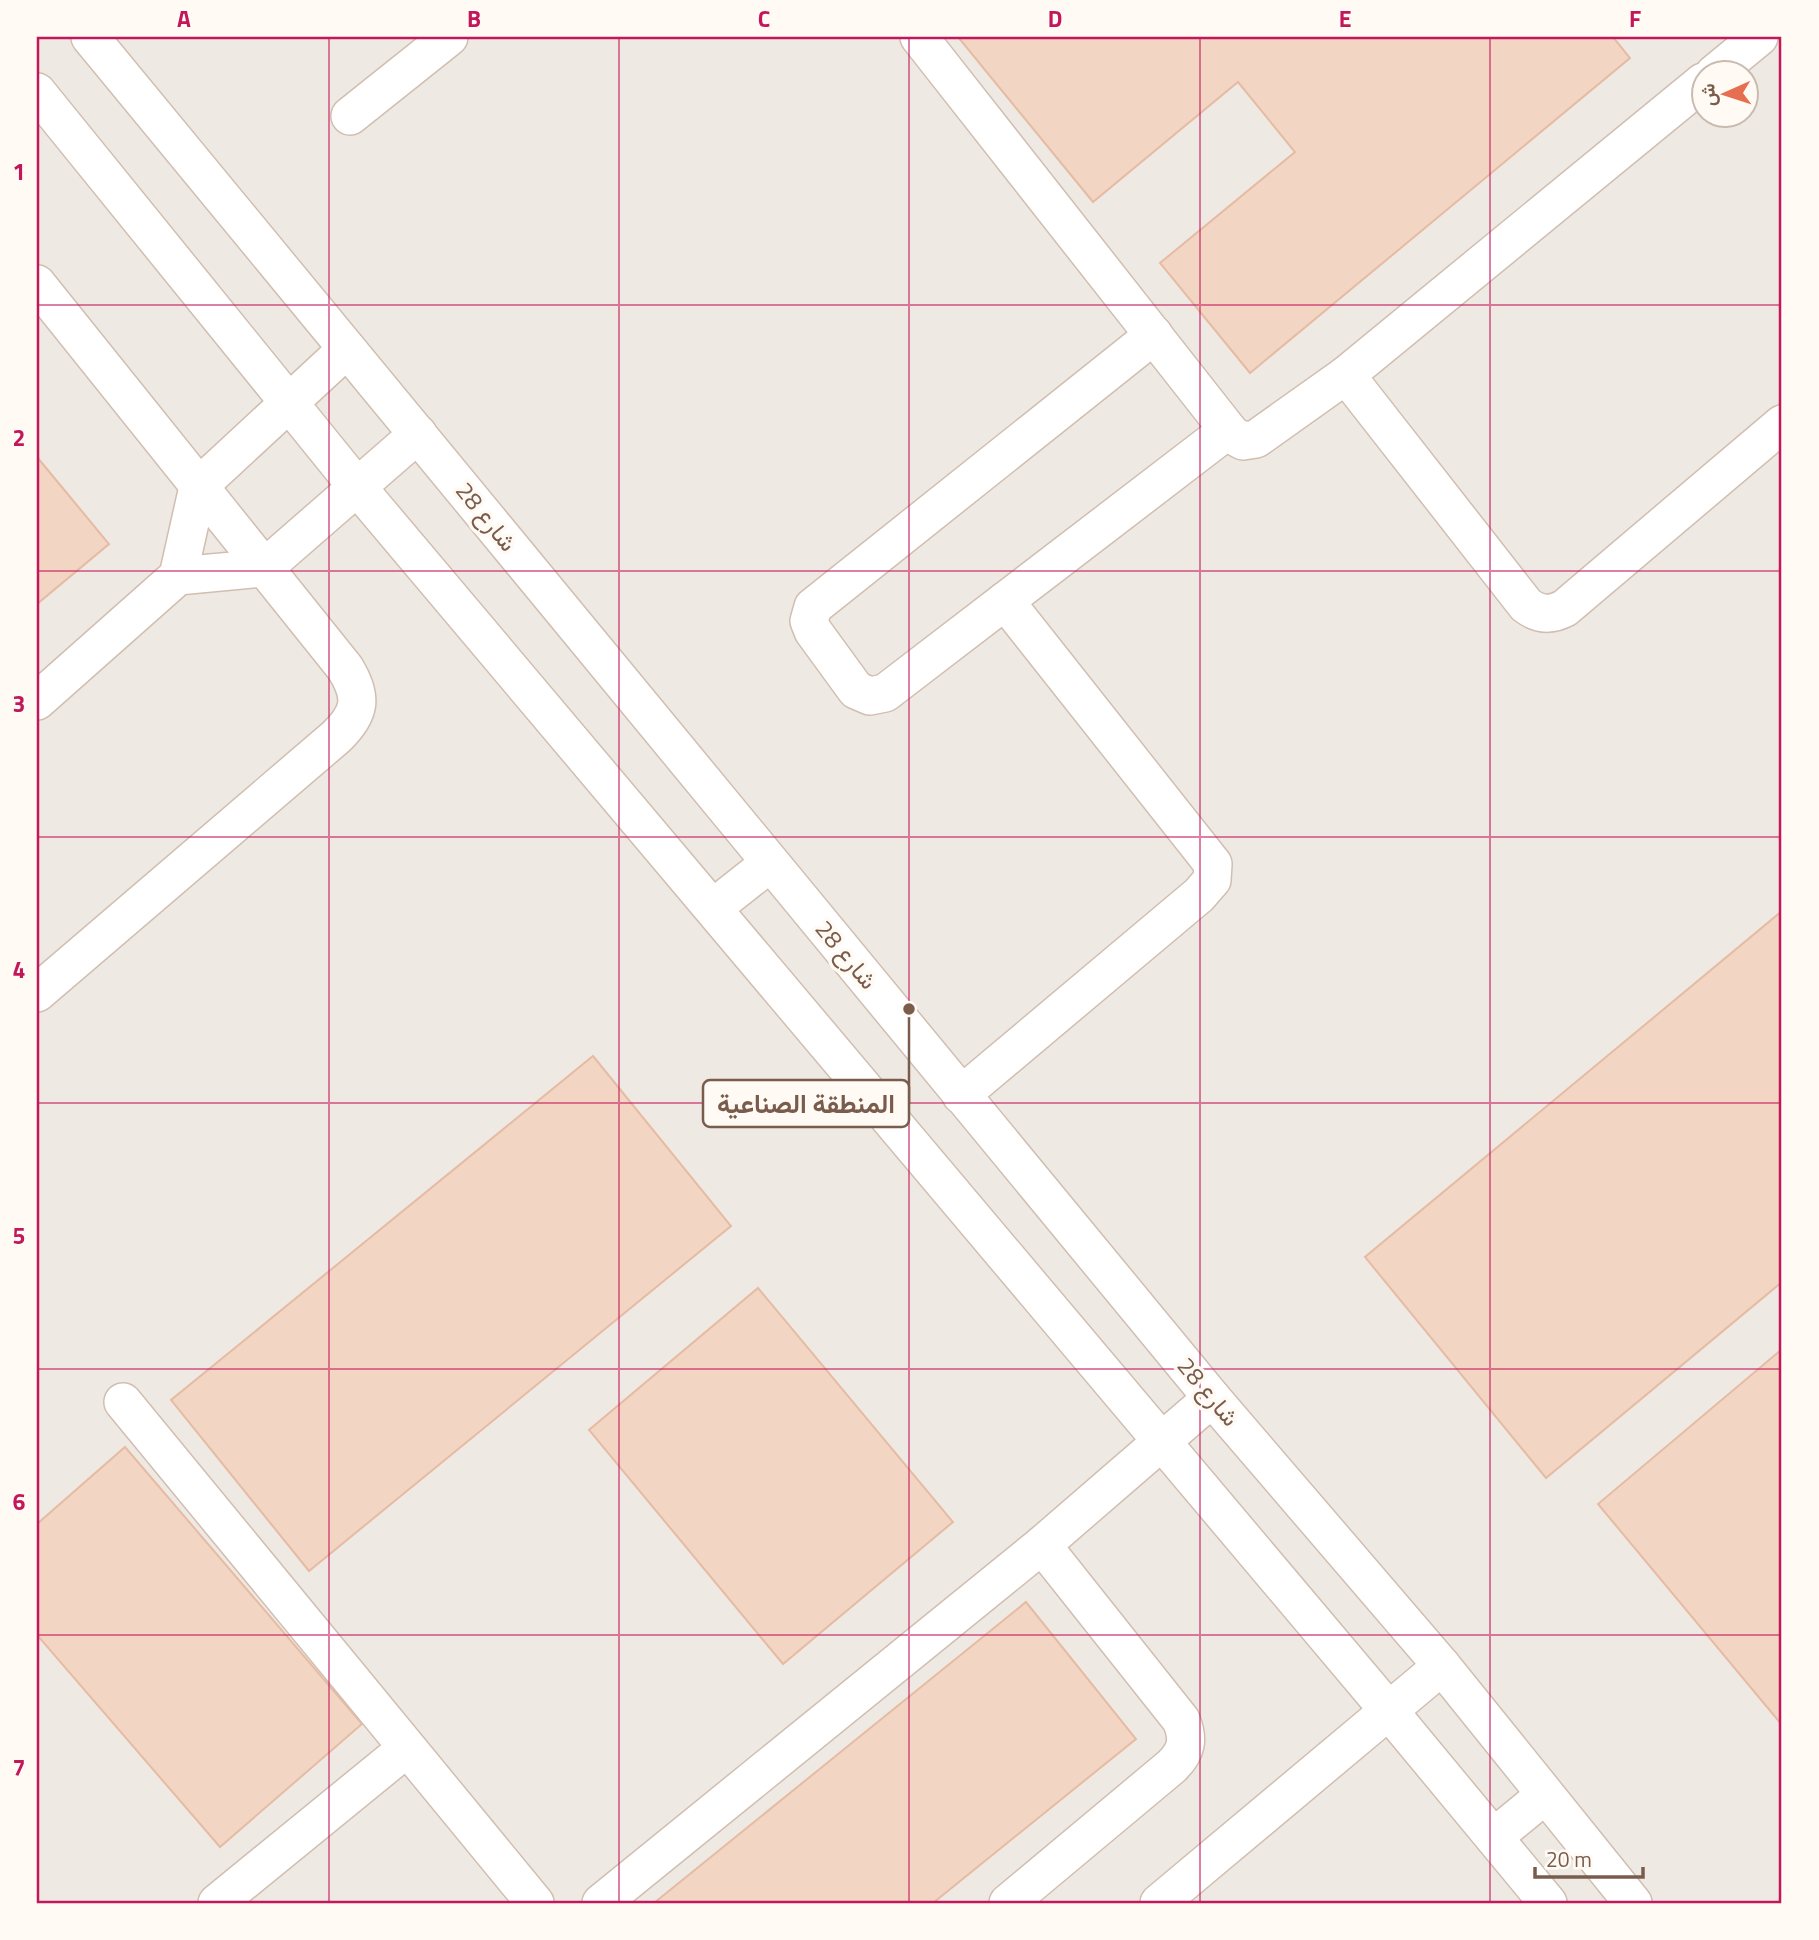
<svg xmlns="http://www.w3.org/2000/svg" width="1819" height="1940" font-family="'Titillium Web',Vazirmatn,sans-serif">
<style>
.industrial{fill:#efe9e4;fill-rule:evenodd}
.building{fill:#f3d5c3;stroke:#e6bba3;stroke-width:2}
.lines{fill:none;stroke-linecap:round;stroke-linejoin:round}
.minor-casing{stroke:#d1beb0;stroke-width:40}
.minor{stroke:#fff;stroke-width:37}
.grid{fill:none;stroke:#c2185b;stroke-width:2;stroke-opacity:0.55}
.labels{text-anchor:middle;stroke-width:7;stroke-linejoin:round;paint-order:stroke}
.street-label{font-size:24px;fill:#7a5c4d;stroke:#fffaf3}
.leader{fill:none;stroke:#7a5c4d;stroke-width:2.5}
.callout-dot{fill:#7a5c4d;stroke:#fffaf3;stroke-width:2.5}
.callout{fill:#fffaf3;stroke:#7a5c4d;stroke-width:2.5}
.callout-label{font-size:26px;text-anchor:middle;font-weight:bold;fill:#7a5c4d}
.neatline{fill:none;stroke:#c2185b;stroke-width:2.5}
.grid-label{font-size:23px;text-anchor:middle;font-weight:bold;fill:#c2185b}
</style>
<rect width="100%" height="100%" fill="#fdf6ec"/>
<!-- industrial -->
<path class="industrial" d="M37,37H1782V1903H37ZM1703,74H1745V116H1703Z"/>
<!-- building -->
<g class="building">
<polygon points="958,37 1613,37 1630,58 1250,373 1160,263 1295,152 1238,82 1093,202"/>
<polygon points="37,457 109,544 37,604"/>
<polygon points="1782,911 1782,1282 1546,1478 1365,1257"/>
<polygon points="593,1056 731,1226 309,1571 171,1400"/>
<polygon points="758,1288 953,1522 783,1664 589,1430"/>
<polygon points="1782,1349 1782,1725 1598,1504"/>
<polygon points="125,1447 362,1724 220,1847 37,1635 37,1524"/>
<polygon points="1026,1602 1136,1739 933,1903 654,1903"/>
</g>
<g class="lines">
<!-- minor casing -->
<g class="minor-casing">
<g id="minor">
<polyline points="90,37 1212,1398 1442,1666 1633,1903"/>
<polyline points="919,37 1232,435 1243,441 1256,439 1346,375 1703,82"/>
<polyline points="1714,74 1759,37"/>
<polyline points="37,92 358,488 1389,1711 1548,1903"/>
<polyline points="350,116 449,37"/>
<path d="M37,284L345,668C363,697 361,713 336,737L37,993"/>
<polyline points="1154,335 813,607 809,621 813,631 856,690 870,696 885,693 1228,430"/>
<path d="M1346,375L1526,605C1539,615 1550,616 1565,608L1782,424"/>
<polyline points="178,576 264,568 418,434"/>
<polyline points="37,701 178,576 198,487 347,349"/>
<polyline points="713,908 770,863"/>
<polyline points="961,1095 1199,895 1212,880 1213,864 1005,601"/>
<polyline points="123,1402 535,1903"/>
<polyline points="1494,1837 1545,1795"/>
<polyline points="217,1903 407,1748"/>
<polyline points="601,1903 1042,1545 1212,1398"/>
<path d="M1008,1903L1172,1766C1187,1751 1189,1739 1181,1720L1042,1545"/>
<polyline points="1159,1903 1442,1666"/>
</g>
</g>
<!-- minor -->
<use href="#minor" class="minor"/>
</g>
<!-- grid -->
<path class="grid" d="M329,37V1903M619,37V1903M909,37V1903M1200,37V1903M1490,37V1903M37,305H1782M37,571H1782M37,837H1782M37,1103H1782M37,1369H1782M37,1635H1782"/>
<g class="labels">
<!-- street labels -->
<g class="street-label">
<text transform="translate(486 517) rotate(51)" y="8">شارع 28</text>
<text transform="translate(846 955) rotate(50)" y="8">شارع 28</text>
<text transform="translate(1208 1392) rotate(50)" y="8">شارع 28</text>
</g>
</g>
<!-- callouts -->
<path class="leader" d="M909 1009L909 1104"/>
<circle class="callout-dot" cx="909" cy="1009" r="7"/>
<rect class="callout" x="703" y="1080" width="206" height="47" rx="7"/>
<g class="callout-label">
<text x="806" y="1113">المنطقة الصناعية</text>
</g>
<!-- border -->
<rect width="1819" height="1940" fill="none" stroke="#fffaf3" stroke-width="77"/>
<!-- north arrow -->
<g transform="translate(1725 94) rotate(267)"><circle r="33" fill="#fffaf3" stroke="#cabbb1" stroke-width="2"/>
<path d="M0-5L12 26L0 18L-12 26Z" fill="#e76f51"/>
<text y="-10" font-size="19" font-weight="bold" text-anchor="middle" fill="#7a5c4d">ش</text>
</g>
<!-- scale -->
<path d="M1535 1867v10h108v-10" fill="none" stroke="#7a5c4d" stroke-width="3.5"/>
<text x="1546" y="1867" font-size="21" fill="#7a5c4d" stroke="#fffaf3" stroke-width="5" paint-order="stroke">20 m</text>
<rect x="38" y="38" width="1742" height="1864" class="neatline"/>
<g class="grid-label">
<text x="184" y="27">A</text>
<text x="474" y="27">B</text>
<text x="764" y="27">C</text>
<text x="1055" y="27">D</text>
<text x="1345" y="27">E</text>
<text x="1635" y="27">F</text>
<text x="19" y="180">1</text>
<text x="19" y="446">2</text>
<text x="19" y="712">3</text>
<text x="19" y="978">4</text>
<text x="19" y="1244">5</text>
<text x="19" y="1510">6</text>
<text x="19" y="1776">7</text>
</g>
</svg>
